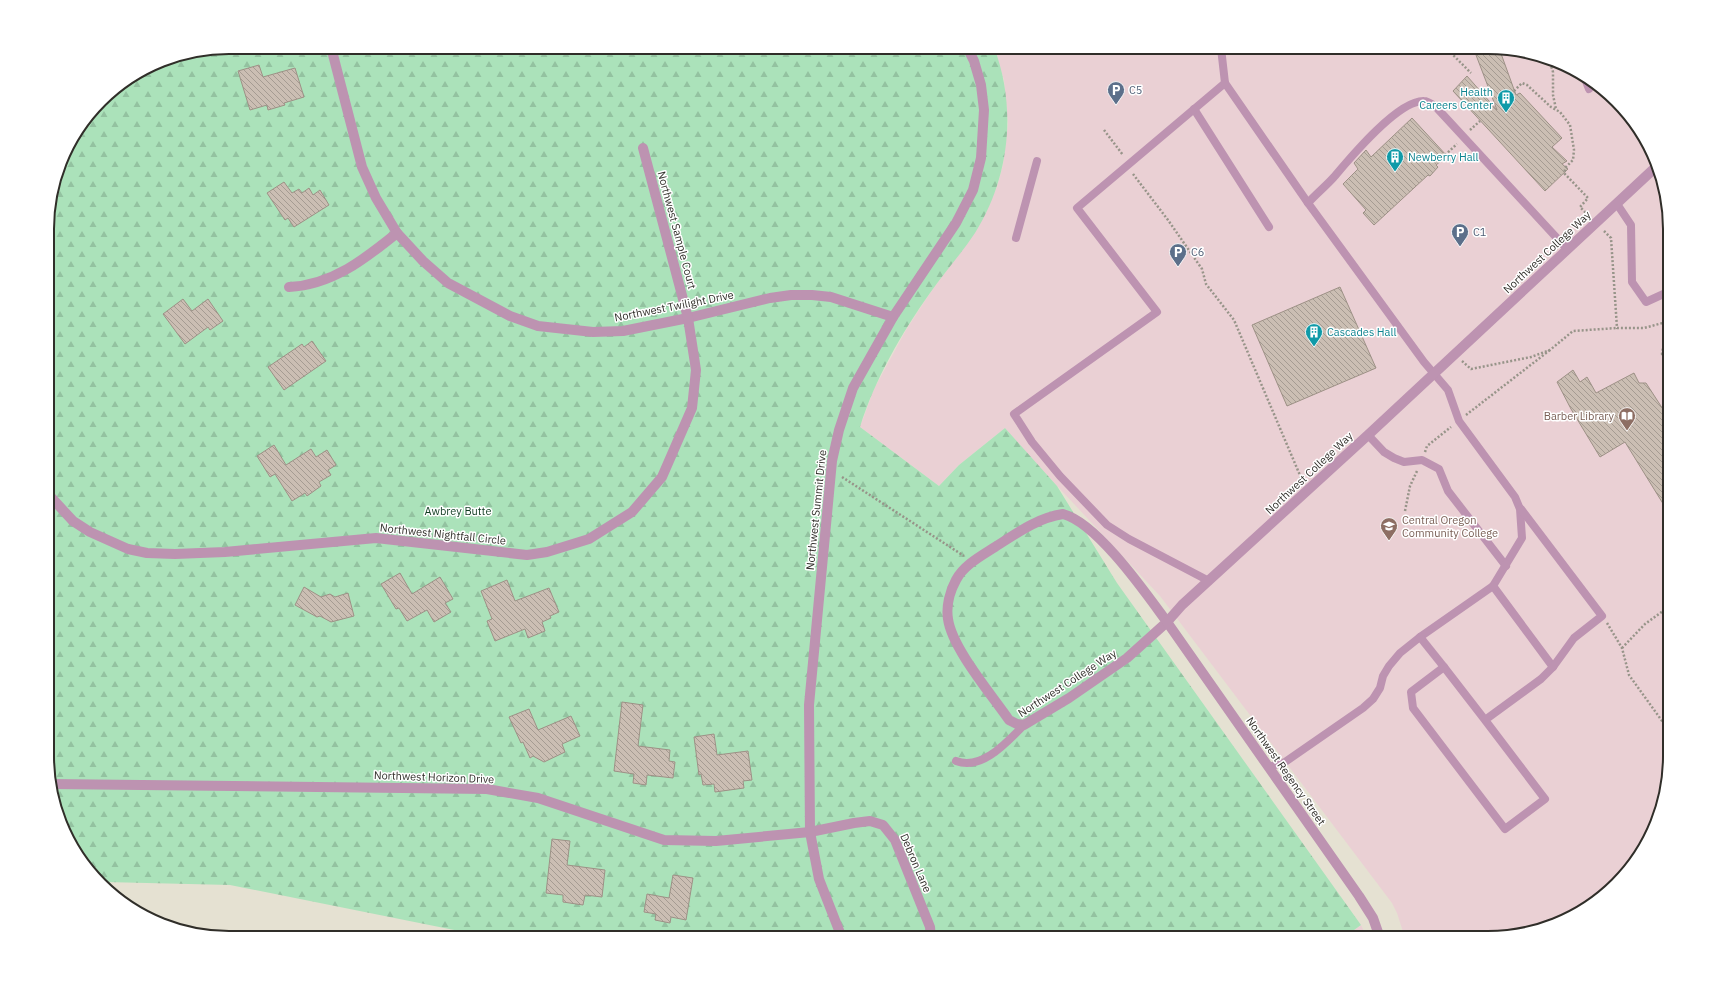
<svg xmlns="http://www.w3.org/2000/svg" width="1717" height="985" font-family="'IBM Plex Sans',sans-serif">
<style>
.education{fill:#ead0d4}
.forest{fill:url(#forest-firs)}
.building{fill:url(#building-back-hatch);stroke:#9d9186}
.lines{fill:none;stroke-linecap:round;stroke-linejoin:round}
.path{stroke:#979489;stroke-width:2.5;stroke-dasharray:2 2;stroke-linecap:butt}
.service{stroke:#bd93b1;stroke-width:8}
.minor{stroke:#bd93b1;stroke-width:10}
.tertiary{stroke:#bd93b1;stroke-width:10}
.labels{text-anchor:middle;stroke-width:3;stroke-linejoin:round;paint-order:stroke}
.service-label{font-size:11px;fill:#4e5e75;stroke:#fff;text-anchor:start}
.culture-label{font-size:11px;fill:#0d838f;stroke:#fff;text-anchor:start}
.street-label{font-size:11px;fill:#302e29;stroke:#fff}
.education-label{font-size:11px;fill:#785e54;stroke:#fff;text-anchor:end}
.park-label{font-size:11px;fill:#0f3b20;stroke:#fff}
.rim{fill:none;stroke:#302e29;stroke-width:2}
</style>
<defs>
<pattern id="forest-firs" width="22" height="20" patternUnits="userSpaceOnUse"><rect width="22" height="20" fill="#abe2ba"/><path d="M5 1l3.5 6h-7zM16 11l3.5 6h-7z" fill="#93c2a0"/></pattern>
<pattern id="building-back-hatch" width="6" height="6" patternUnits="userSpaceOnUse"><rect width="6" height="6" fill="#cbbeb3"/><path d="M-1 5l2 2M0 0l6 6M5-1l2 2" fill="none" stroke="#a59b92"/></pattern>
</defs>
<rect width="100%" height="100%" fill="#e5e1d2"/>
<!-- education -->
<g class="education">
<polygon points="994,47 1488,47 1535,53 1579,71 1639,128 1660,171 1670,217 1670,767 1646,847 1589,907 1546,928 1499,938 1405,938 1397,913 1392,903 1160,596 1032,459 1005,428 959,465 939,486 860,427 874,389 906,330 930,293 975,232 997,187 1003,165 1008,124 1004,80"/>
<polygon points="1361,925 1367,938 1343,938"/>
</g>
<!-- forest -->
<path class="forest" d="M229,47H994C1017,108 1010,177 975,233C961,254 944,273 930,293C901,334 875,379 860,427L939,486L959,465L1005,428L1057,486L1117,583L1361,925L1343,938H494L230,885L105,882L78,857L49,779V206L66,149L109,92L160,61Z"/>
<!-- building -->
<g class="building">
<polygon points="1494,48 1499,48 1516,95 1520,93 1562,138 1552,147 1567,161 1562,164 1568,169 1545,191 1453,91 1467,76 1497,110 1476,55"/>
<polygon points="259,65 263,77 295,68 304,97 284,103 285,105 268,110 267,105 250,110 238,71"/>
<polygon points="1412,118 1447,156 1436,165 1438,167 1430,176 1428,175 1374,225 1363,213 1366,210 1343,184 1358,169 1354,163 1366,150 1371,157"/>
<polygon points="284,182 292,193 299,189 302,193 309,188 313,195 320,190 329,205 294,227 288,218 285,220 267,193"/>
<polygon points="1340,287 1376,368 1287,406 1252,325"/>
<polygon points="183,299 192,311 208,299 223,321 210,330 208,327 185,344 163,314"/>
<polygon points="312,341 326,361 284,390 268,367 302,344 304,347"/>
<polygon points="1573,370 1580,382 1587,377 1596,393 1634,373 1639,383 1646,383 1670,420 1670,515 1625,442 1600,457 1571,409 1557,382"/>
<polygon points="274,445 286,465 311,449 316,457 327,450 336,465 328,470 331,475 319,482 321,486 307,496 305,493 292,501 275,474 270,477 257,456"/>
<polygon points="400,573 412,594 440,577 453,599 445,603 451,612 434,622 427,610 407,621 399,608 396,609 381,584"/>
<polygon points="507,580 515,601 549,588 559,612 550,616 551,618 542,622 545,631 528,638 525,629 495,641 487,621 492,619 481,591"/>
<polygon points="304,587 321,597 330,594 335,597 348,593 354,616 331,622 320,616 317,617 295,605"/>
<polygon points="622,702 643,705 638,746 670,750 669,761 675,762 673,778 647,775 646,785 633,783 634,774 614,771"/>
<polygon points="529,709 538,730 571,716 580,736 562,744 565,752 544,762 533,756 530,758 523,742 521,743 509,717"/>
<polygon points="714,734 717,755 748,751 752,780 743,781 744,788 715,792 714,784 703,785 701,774 699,775 694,737"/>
<polygon points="552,839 570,841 567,865 605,870 602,897 585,895 583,905 563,902 563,895 546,893"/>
<polygon points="673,875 693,878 686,920 671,917 670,923 655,920 656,914 644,912 647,894 669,898"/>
</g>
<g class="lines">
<!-- path -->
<g class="path">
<path d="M1382,47C1408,53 1421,54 1447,50"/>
<polyline points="1445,47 1471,73"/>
<polyline points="1491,47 1492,49"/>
<polyline points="1549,59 1553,72 1553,95 1556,109"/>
<polyline points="1514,91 1522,83 1527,85 1551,107 1560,112 1570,125 1574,150 1573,160 1566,167 1564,173 1588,198 1580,207 1589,216"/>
<polyline points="1104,130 1123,155"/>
<polyline points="1470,130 1480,121"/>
<polyline points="1445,155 1457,144"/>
<polyline points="1133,174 1168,220 1202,269 1206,284 1234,320 1302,480"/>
<polyline points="1604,231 1611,238 1617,328 1644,328 1670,321"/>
<polyline points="1670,346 1663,348 1662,354 1666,357 1670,357"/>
<polyline points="1462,361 1471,369 1531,357 1550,350 1573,331 1617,328"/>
<polyline points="1466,415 1550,350"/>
<polyline points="1425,452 1427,446 1451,427"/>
<polyline points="842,477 964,556"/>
<polyline points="1405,511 1410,486 1417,471"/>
<polyline points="1607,623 1622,648 1629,675 1670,732"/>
<polyline points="1622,648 1645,624 1670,606"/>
</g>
<!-- service -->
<g class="service">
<polyline points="1221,48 1225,83"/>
<polyline points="1584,76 1589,89"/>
<polyline points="1194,109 1269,227"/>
<path d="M1308,203C1316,194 1326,186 1334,177C1350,158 1398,100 1424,101C1427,101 1432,104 1435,106L1567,249"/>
<polyline points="1617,204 1631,225 1632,282 1646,302 1670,291"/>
<polyline points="1016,238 1037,161"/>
<polyline points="1368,435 1384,452 1394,458 1404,462 1422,460 1439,469 1448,491 1506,566"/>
<polyline points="1209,581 1129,539 1107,525 1060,476 1032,442 1014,414 1157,312 1077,208 1225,83 1308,203 1424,362 1448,390 1459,421 1515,497 1520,509 1522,538 1493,586 1420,637 1400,653 1389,666 1383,676 1380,688 1373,699 1363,708 1285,762 1269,767"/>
<polyline points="1493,586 1553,667"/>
<polyline points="1420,637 1444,667"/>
<polyline points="1485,720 1444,667 1411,692 1413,708 1505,829 1545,799 1485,720 1541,679 1553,667 1574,638 1602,616 1521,509"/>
<path d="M956,761C982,771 1007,742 1024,725"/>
</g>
<!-- minor -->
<g class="minor">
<polyline points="331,47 362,167 376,198 397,233 423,261 448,283 510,316 538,326 593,332 623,331 688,318 770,298 791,295 812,295 831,297 893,317"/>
<path d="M289,287C332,285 365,259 397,233"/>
<polyline points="49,495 73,521 90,532 128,549 147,553 175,554 225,552 376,538 527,555 547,552 589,539 632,512 662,477 692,408 696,370 688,318 643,148"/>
<path d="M1063,514C1097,523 1145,592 1167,622L1127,658L1069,698L1024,725L1017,724L1009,720C991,694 952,648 948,619C946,606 950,591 956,580C964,565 981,556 995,547C1017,533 1037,518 1063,514Z"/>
<polyline points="50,784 487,789 538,798 664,840 716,841 810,832 854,823 870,821 883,825 895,840 930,927 931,938"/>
</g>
<!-- tertiary -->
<g class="tertiary">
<polyline points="842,938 819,879 810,832 809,705 832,461 839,430 853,388 893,317 956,223 973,190 981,158 984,110 981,85 974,61 967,47"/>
<polyline points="1380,938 1373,918 1359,896 1167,622 1182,605 1368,435 1658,165"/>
</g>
</g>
<!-- icons -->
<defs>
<g id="parking-pin" transform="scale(0.9)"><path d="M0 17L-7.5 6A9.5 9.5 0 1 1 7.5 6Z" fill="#5c6f8a" stroke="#fff"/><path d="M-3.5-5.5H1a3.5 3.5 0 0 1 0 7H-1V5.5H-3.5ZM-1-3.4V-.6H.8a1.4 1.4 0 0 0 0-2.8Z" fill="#fff"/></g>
<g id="building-pin" transform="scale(0.9)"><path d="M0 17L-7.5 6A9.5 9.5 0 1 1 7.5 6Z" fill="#0f9aa8" stroke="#fff"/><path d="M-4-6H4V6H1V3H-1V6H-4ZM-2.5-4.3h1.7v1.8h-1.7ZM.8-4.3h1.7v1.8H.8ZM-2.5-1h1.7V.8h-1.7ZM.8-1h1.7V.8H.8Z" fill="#fff"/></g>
<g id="library-pin" transform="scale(0.9)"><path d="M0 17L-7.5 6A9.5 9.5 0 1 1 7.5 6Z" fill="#8d6e63" stroke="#fff"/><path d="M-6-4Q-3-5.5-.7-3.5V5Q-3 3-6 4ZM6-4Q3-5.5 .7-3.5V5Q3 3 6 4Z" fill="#fff"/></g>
<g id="university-pin" transform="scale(0.9)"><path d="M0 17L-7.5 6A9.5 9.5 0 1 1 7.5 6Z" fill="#8d6e63" stroke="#fff"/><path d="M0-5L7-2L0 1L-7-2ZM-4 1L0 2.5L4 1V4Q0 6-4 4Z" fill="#fff"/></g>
</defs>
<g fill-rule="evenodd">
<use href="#parking-pin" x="1116" y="90"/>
<use href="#building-pin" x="1506" y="98"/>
<use href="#building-pin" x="1395" y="157"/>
<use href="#parking-pin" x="1460" y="232"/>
<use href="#parking-pin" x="1178" y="252"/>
<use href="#building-pin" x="1314" y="332"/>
<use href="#library-pin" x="1627" y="416"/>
<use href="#university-pin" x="1389" y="526"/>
</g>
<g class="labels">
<!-- service labels -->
<g class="service-label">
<text x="1129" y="94">C5</text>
<text x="1473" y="236">C1</text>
<text x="1191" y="256">C6</text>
</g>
<!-- culture labels -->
<g class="culture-label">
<text x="1493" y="96" text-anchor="end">Health<tspan x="1493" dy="13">Careers Center</tspan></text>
<text x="1408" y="161">Newberry Hall</text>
<text x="1327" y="336">Cascades Hall</text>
</g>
<!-- street labels -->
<g class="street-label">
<text transform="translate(677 230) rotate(75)" y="4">Northwest Sample Court</text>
<text transform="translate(1547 252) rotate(-43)" y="4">Northwest College Way</text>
<text transform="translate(674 306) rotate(-11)" y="4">Northwest Twilight Drive</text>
<text transform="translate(1309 473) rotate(-43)" y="4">Northwest College Way</text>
<text transform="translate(816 510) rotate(-84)" y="4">Northwest Summit Drive</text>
<text transform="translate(443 534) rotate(6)" y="4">Northwest Nightfall Circle</text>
<text transform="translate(1067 683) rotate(-33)" y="4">Northwest College Way</text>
<text transform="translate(1286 771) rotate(55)" y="4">Northwest Regency Street</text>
<text transform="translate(434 777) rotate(2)" y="4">Northwest Horizon Drive</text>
<text transform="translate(916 863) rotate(67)" y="4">Debron Lane</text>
</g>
<!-- education labels -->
<g class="education-label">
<text x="1614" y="420">Barber Library</text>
<text x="1402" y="524" text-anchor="start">Central Oregon<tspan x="1402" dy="13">Community College</tspan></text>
</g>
<!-- park labels -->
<g class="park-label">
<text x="458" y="515">Awbrey Butte</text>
</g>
</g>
<!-- crop -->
<path d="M0 0H1717V985H0ZM229 54H1488A175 175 0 0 1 1663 229V756A175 175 0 0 1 1488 931H229A175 175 0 0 1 54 756V229A175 175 0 0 1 229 54Z" fill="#fff" fill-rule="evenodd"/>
<path class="rim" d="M229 54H1488A175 175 0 0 1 1663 229V756A175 175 0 0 1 1488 931H229A175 175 0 0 1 54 756V229A175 175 0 0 1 229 54Z"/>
</svg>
